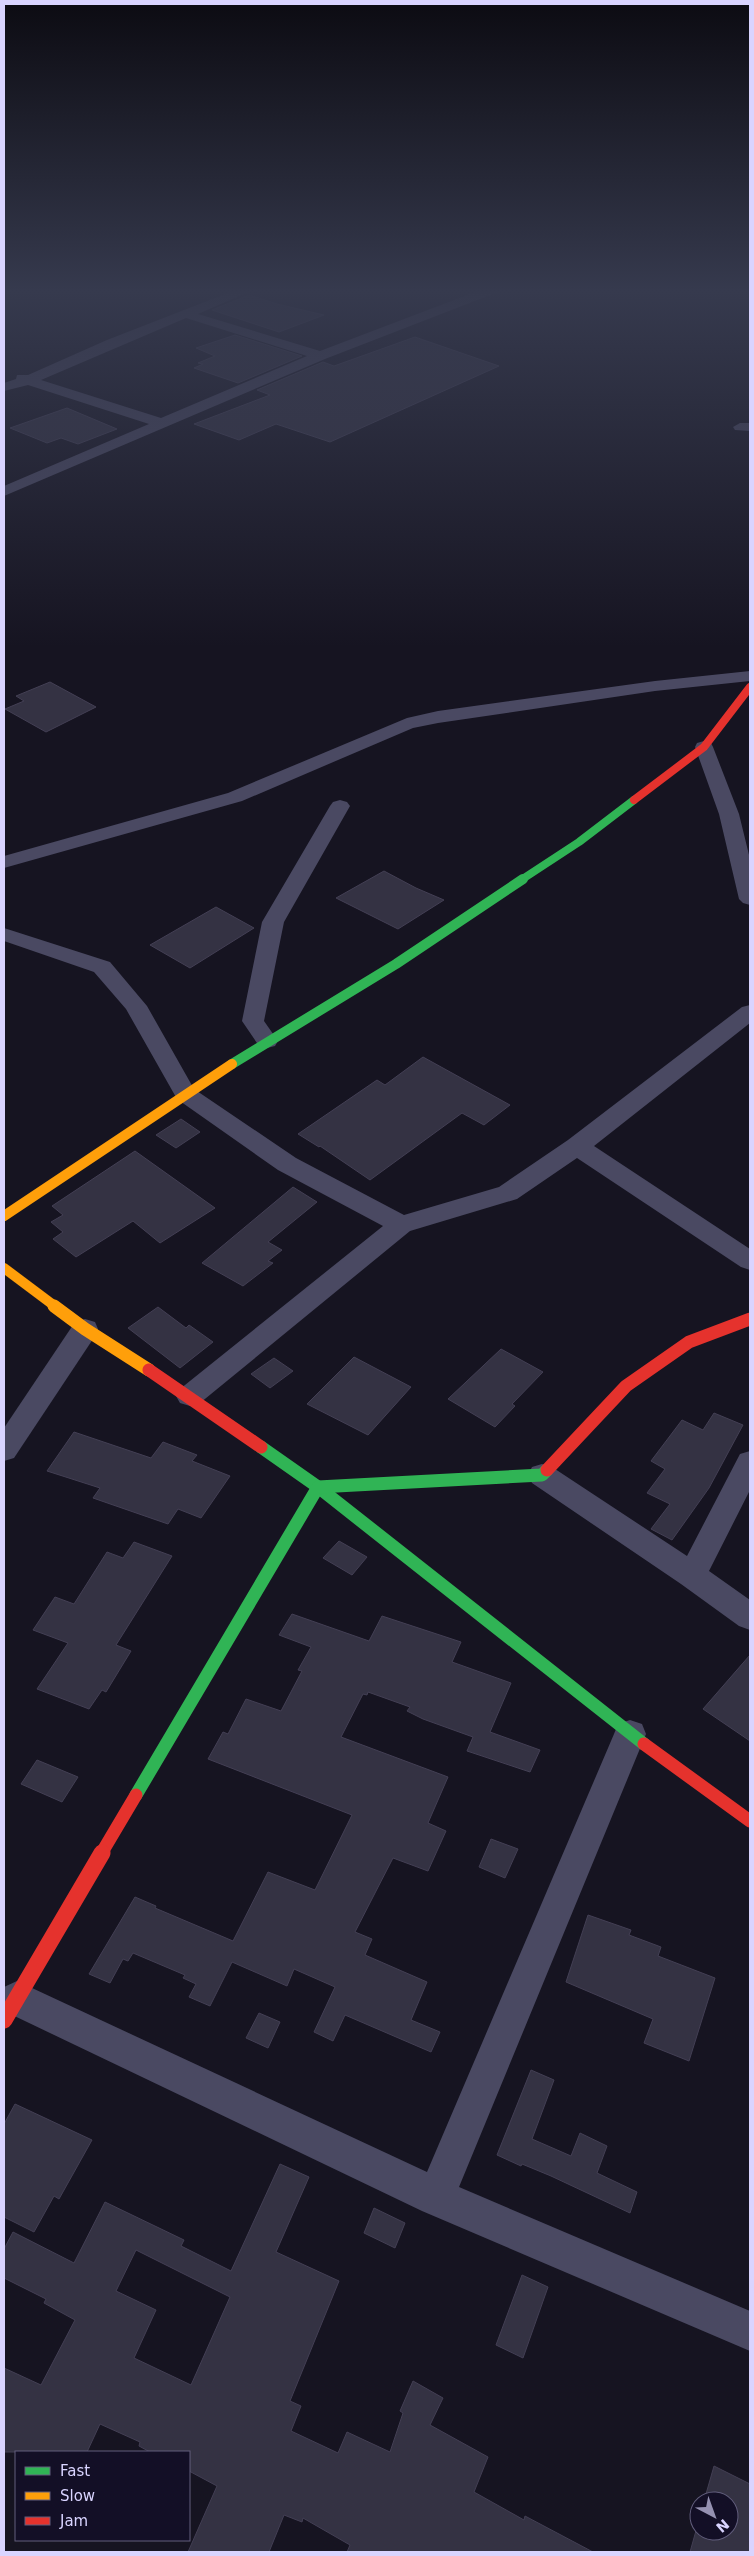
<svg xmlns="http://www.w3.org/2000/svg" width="754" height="2556" font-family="'DejaVu Sans',sans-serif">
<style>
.building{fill:#343243;stroke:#433f54;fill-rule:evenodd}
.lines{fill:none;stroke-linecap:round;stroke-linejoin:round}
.street{fill:#4a4962;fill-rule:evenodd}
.fast-far2{stroke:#30b455;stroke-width:8}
.fast-far1{stroke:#30b455;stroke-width:10}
.fast{stroke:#30b455;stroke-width:13}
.slow-far1{stroke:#ff9f0a;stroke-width:10}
.slow{stroke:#ff9f0a;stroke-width:13}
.jam-far2{stroke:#e5322d;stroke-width:8}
.jam-far1{stroke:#e5322d;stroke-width:13}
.jam{stroke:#e5322d;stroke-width:17}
</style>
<rect width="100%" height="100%" fill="#161421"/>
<!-- building -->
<g class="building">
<polygon points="249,295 277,304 324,315 279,332 212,310"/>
<polygon points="235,335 302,356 238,383 194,368 203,364 198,363 215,356 196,348"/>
<polygon points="415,337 499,366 330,442 276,424 239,440 194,424 270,395 257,390 323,362 334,366"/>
<polygon points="67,408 117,429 78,444 61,438 47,443 10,428"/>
<polygon points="50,682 96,707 46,732 5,709 24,701 16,696"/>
<polygon points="384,871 416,888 444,900 398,929 336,898"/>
<polygon points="216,907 254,928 190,968 150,945"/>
<polygon points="423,1057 510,1105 484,1125 462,1113 370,1180 320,1146 319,1147 298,1134 377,1080 385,1085"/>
<polygon points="181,1119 200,1132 176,1148 156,1135"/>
<polygon points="135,1151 215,1208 160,1243 133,1221 76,1257 53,1239 63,1232 51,1222 63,1215 52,1206"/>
<polygon points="293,1187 317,1202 268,1242 282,1250 268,1261 273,1263 243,1286 202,1263"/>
<polygon points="158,1307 186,1328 189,1325 213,1342 180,1368 128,1328"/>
<polygon points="501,1349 543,1372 512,1404 515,1406 495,1427 448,1399"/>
<polygon points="354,1357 411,1387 368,1435 307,1404"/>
<polygon points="274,1358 293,1371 270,1388 251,1374"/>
<polygon points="714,1413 743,1425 709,1488 672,1540 651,1529 670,1504 647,1493 665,1469 651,1461 682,1420 703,1430"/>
<polygon points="74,1432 151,1458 163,1442 197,1455 192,1461 230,1476 201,1518 178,1509 168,1524 93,1498 100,1488 47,1471"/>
<polygon points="339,1541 367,1557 352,1575 323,1558"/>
<polygon points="134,1542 172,1556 116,1645 131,1651 106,1692 102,1690 89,1709 37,1689 68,1643 33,1630 55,1597 74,1604 107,1552 123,1558"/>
<polygon points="292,1614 369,1641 382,1616 461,1642 452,1662 511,1683 490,1732 540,1750 530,1772 467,1751 473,1737 423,1719 407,1711 410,1707 368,1692 367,1695 363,1694 341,1737 448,1777 428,1823 446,1831 428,1871 393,1858 355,1932 372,1939 365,1955 427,1982 411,2020 440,2032 431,2052 345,2015 333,2041 314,2032 335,1987 294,1969 287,1986 232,1962 210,2006 189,1997 196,1984 183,1978 185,1975 133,1953 128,1961 123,1959 110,1983 89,1974 135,1897 156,1906 155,1908 233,1941 268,1872 315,1890 352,1815 208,1759 223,1732 228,1734 246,1699 281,1711 302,1671 298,1670 311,1647 279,1635"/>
<polygon points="750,1655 750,1741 703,1709"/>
<polygon points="37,1760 78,1777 62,1802 21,1784"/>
<polygon points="491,1839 518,1849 505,1878 479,1867"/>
<polygon points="588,1915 631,1930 629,1935 661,1947 658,1956 715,1978 689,2061 644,2043 653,2019 566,1982"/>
<polygon points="259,2013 280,2022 268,2048 246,2038"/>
<polygon points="531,2070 554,2080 532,2139 571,2156 580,2133 607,2146 597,2173 637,2192 630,2213 551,2176 522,2164 521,2166 497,2155"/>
<polygon points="15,2104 92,2140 59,2199 54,2196 34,2232 4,2217 4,2124"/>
<path d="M280,2164L309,2177L276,2252L339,2281L290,2401L301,2406L291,2431L338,2453L347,2432L390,2452L403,2413L400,2411L413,2381L443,2398L430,2425L488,2457L474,2492L524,2520L525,2516L593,2552H347L350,2545L303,2518L302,2522L284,2515L269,2552H188L217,2486L189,2471V2452H150L139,2446L140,2442L100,2424L87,2452H4V2368L41,2385L75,2320L44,2303L46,2299L4,2278V2249L13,2232L74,2263L105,2202L184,2240L181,2246L231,2271ZM136,2250L230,2297L191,2385L134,2358L156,2310L116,2291Z"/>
<polygon points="374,2208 405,2223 395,2248 364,2233"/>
<polygon points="522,2275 548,2287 523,2358 496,2345"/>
<polygon points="714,2466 750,2484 750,2552 690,2552 699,2520 699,2531 729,2531 729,2501 704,2501"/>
</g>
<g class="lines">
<!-- street -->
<g class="street">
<path d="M238,289H255L198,314L320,351L483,289H500L498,292L325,359L4,496V486L149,424L28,385L4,391V383L16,379L17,375H28L107,340ZM186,318L307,356L161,418L41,380Z"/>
<polygon points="740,423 750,423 750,431 735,430 733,427"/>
<polygon points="750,671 750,681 655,691 438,723 413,728 242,801 4,868 4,856 228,793 407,718 438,711 655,681"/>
<polygon points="704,741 711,743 713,747 739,814 750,859 750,905 743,903 739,899 719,814 695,747 697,743"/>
<polygon points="340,800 347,802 350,806 284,922 264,1021 278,1041 275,1046 267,1048 259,1046 242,1021 262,922 330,806 333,802"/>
<polygon points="4,928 110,962 147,1006 194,1089 296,1158 404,1215 499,1187 568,1140 742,1007 750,1005 750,1023 594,1146 750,1249 750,1270 741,1267 577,1158 517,1199 410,1231 200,1403 190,1406 180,1403 176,1396 180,1389 383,1226 278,1170 177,1099 126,1009 94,972 4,941"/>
<polygon points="85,1319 95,1322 98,1329 95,1336 14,1458 4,1461 4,1428 75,1322"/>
<polygon points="750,1451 750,1490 709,1571 750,1600 750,1630 739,1626 681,1584 532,1483 528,1475 532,1467 542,1464 552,1467 687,1556 740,1454"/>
<polygon points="630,1720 642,1724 646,1734 459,2187 750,2311 750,2351 422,2211 4,2011 4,1987 17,1981 427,2172 614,1734 618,1724"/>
</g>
<!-- fast-far2 -->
<polyline class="fast-far2" points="521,880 579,842 634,800"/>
<!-- fast-far1 -->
<polyline class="fast-far1" points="232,1064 396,964 523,879"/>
<!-- fast -->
<g class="fast">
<polyline points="261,1447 318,1487 644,1744"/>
<polyline points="136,1795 318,1487 542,1475 547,1470"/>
</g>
<!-- slow-far1 -->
<g class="slow-far1">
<polyline points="4,1216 232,1064"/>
<polyline points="4,1268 56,1307"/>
</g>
<!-- slow -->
<polyline class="slow" points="54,1306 85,1329 149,1370"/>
<!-- jam-far2 -->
<polyline class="jam-far2" points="634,800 704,747 750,687"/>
<!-- jam-far1 -->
<g class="jam-far1">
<polyline points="149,1370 261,1447"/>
<polyline points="547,1470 626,1386 689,1342 750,1319"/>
<polyline points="644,1744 750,1821"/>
<polyline points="101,1854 136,1795"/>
</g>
<!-- jam -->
<polyline class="jam" points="4,2020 102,1853"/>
</g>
<!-- sky -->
<linearGradient id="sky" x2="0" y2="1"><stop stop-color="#0c0b12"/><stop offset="0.45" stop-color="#363a4e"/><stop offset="1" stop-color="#363a4e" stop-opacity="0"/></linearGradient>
<rect width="754" height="647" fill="url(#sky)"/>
<!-- border -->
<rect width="754" height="2556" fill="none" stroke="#d9d4ff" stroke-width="10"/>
<!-- legend -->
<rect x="15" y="2451" width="175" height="90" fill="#130f26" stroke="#625e7d"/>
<rect x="25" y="2467" width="25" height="8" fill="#30b455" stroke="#625e7d"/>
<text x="60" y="2476" font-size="15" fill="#d9d4ff">Fast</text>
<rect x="25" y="2492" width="25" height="8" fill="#ff9f0a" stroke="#625e7d"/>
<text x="60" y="2501" font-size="15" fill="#d9d4ff">Slow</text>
<rect x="25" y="2517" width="25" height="8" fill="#e5322d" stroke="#625e7d"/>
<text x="60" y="2526" font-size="15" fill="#d9d4ff">Jam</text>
<!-- north arrow -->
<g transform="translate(714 2516) rotate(139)"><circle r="24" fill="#130f26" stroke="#625e7d"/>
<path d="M0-4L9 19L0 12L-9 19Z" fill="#9591b1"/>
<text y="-8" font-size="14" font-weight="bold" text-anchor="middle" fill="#d9d4ff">N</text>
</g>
</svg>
